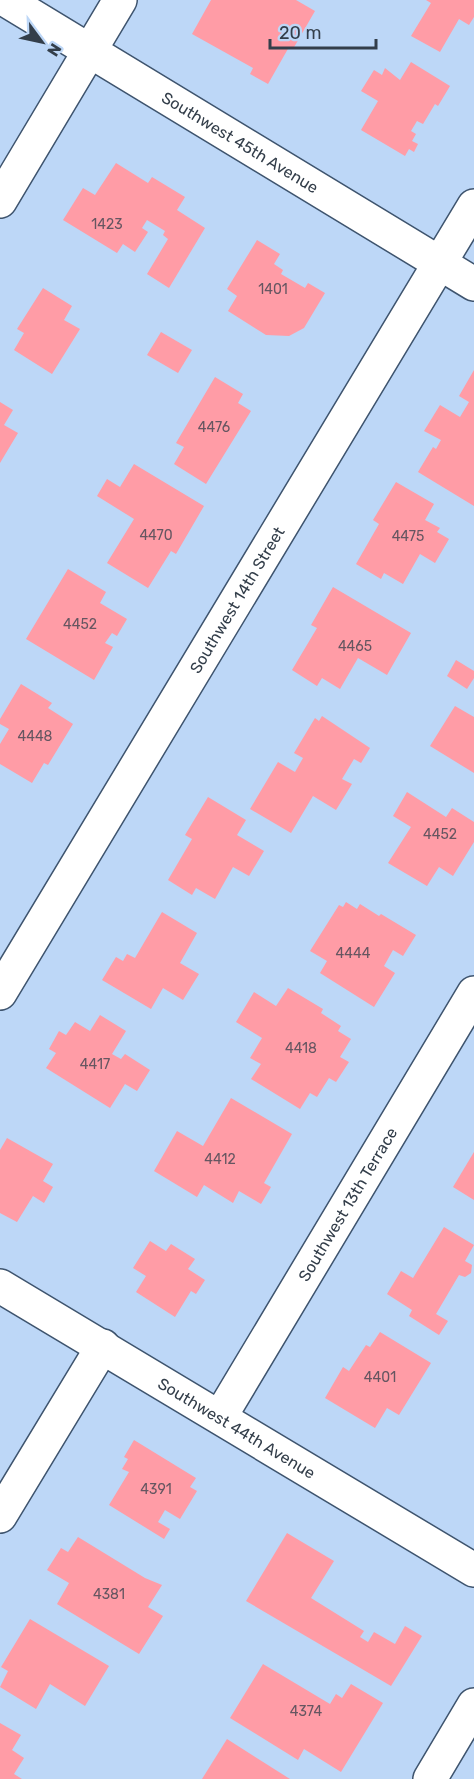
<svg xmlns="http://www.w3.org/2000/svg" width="474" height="1779" font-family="Rubik,sans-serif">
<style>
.building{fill:#ff9ca6}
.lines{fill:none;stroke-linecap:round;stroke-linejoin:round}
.minor-casing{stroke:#3e546e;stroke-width:36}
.minor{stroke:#fff;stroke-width:33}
.labels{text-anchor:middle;stroke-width:4.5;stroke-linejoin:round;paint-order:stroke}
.number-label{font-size:14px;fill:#665661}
.street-label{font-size:16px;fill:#333e4a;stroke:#bdd7f7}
</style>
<rect width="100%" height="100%" fill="#bdd7f7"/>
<!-- building -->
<g class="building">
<polygon points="211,0 296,0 315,11 293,49 289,47 268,84 250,74 253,68 192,34"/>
<polygon points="426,0 474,0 474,17 469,25 459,19 440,52 411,36 431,3"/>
<polygon points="411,62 450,86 438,106 435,104 423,124 417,121 411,131 416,134 412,141 418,144 414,152 409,149 405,156 361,130 378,101 361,91 374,70 382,75 385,68 400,80"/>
<polygon points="116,163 148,183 152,177 185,197 177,210 205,228 169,288 147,274 168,239 163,235 165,231 147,220 142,228 148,232 135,252 123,244 117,253 63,220 83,188 95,195"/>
<polygon points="257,240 280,254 274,264 283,270 281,274 305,288 308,283 325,293 304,328 289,336 266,335 228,311 237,296 227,289"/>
<polygon points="43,288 72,306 64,320 80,329 52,374 14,350 24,333 17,329"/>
<polygon points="161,332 192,350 178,373 147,355"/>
<polygon points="474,370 474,506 418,472 433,447 436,449 441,440 424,431 440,405 460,417 469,402 459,396"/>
<polygon points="215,377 243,394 238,403 251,411 206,484 174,464 184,447 176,443"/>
<polygon points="0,402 13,410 4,425 18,433 0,463"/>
<polygon points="134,464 204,506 176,554 171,551 148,588 107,563 134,519 97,496 107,479 120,487"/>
<polygon points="396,482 434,504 425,520 440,528 437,532 449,539 435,563 420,554 403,584 384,573 381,579 356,564 379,524 373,520"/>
<polygon points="68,569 106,592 100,603 127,619 117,636 112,633 105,643 113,647 94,680 26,639"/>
<polygon points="333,587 411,633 387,675 358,658 340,689 322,678 317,686 292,670 317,628 311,625"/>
<polygon points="456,660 474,671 474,678 467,689 447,676"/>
<polygon points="21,684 52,703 48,708 73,724 48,765 44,763 32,783 0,764 0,744 9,729 0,724 0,719"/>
<polygon points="455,706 474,717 474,773 430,746"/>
<polygon points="322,716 370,748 361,763 354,759 342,779 352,784 336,810 313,796 291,833 250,809 278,762 295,772 303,758 294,753 315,718 319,721"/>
<polygon points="407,792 446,817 452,808 474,822 474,842 453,876 439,867 427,886 388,863 411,827 393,816"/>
<polygon points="208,797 246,820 237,835 264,851 249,876 233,867 215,899 196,888 192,895 168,880 192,839 185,835"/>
<polygon points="346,902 357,909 360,904 379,916 381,914 416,935 403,956 393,950 384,966 395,973 374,1007 320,973 327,961 310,951 339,905 343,907"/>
<polygon points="162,912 197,933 180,963 199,974 183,1000 163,988 151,1009 102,980 116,957 123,961 127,954 135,958"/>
<polygon points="288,988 323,1009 321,1013 341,1026 338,1031 351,1039 340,1057 349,1062 336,1082 329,1078 317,1097 310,1093 300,1109 251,1079 261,1064 250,1058 262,1038 236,1022 254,992 276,1006"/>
<polygon points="100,1015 126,1031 112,1054 121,1059 125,1054 150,1070 137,1091 125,1084 110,1108 46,1068 56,1053 49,1049 59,1031 66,1035 75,1022 90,1031"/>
<polygon points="231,1098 292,1134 264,1183 271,1187 261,1204 239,1191 233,1203 204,1185 197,1197 154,1171 177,1131 203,1146"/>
<polygon points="7,1138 53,1164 43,1181 53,1187 44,1203 33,1196 17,1222 0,1213 0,1150"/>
<polygon points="474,1152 474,1200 453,1187"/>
<polygon points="444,1227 474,1245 465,1261 472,1265 471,1273 465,1277 459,1275 436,1314 448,1321 439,1335 409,1316 412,1310 387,1294 401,1271 413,1278"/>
<polygon points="150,1241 166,1251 171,1244 195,1259 188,1269 205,1280 196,1294 191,1291 175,1317 136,1292 146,1276 133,1268"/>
<polygon points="380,1332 431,1363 399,1415 387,1408 375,1428 325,1398 343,1367 349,1371 366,1345 370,1347"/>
<polygon points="134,1440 196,1478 190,1487 197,1491 180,1519 165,1510 158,1522 170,1529 164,1539 109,1505 129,1472 122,1469 128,1459 124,1457"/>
<polygon points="287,1533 334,1561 311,1598 364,1631 360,1637 368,1642 374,1632 395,1644 405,1626 422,1636 391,1686 246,1601"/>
<polygon points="78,1537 145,1578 162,1585 148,1607 163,1616 139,1654 57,1604 69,1583 47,1570 61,1548 68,1552"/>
<polygon points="30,1619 109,1666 85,1706 50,1684 36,1709 0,1687 8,1671 1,1667"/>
<polygon points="263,1664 330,1704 336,1694 342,1698 351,1684 383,1703 341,1772 304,1749 298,1760 230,1718"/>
<polygon points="0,1723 21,1735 12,1750 24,1758 14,1774 22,1779 0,1779"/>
<polygon points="227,1739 290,1779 202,1779"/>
</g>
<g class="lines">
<!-- minor casing -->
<g class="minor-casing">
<g id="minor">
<path id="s1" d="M6,0L474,284"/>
<polyline points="0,201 120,0"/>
<path id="s2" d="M0,993L474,206"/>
<path id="s3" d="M0,1286L474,1570"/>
<path id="s4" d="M220,1417L474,993"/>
<polyline points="0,1516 103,1346"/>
<polyline points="430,1779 474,1705"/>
</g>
</g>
<!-- minor -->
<use href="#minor" class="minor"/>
</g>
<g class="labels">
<!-- number labels -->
<g class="number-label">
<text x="107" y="229">1423</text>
<text x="273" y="294">1401</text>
<text x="214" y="432">4476</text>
<text x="156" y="540">4470</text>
<text x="408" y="541">4475</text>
<text x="80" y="629">4452</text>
<text x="355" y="651">4465</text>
<text x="35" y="741">4448</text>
<text x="440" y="839">4452</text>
<text x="353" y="958">4444</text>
<text x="301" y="1053">4418</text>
<text x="95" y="1069">4417</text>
<text x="220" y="1164">4412</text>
<text x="380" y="1382">4401</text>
<text x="156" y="1494">4391</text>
<text x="109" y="1599">4381</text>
<text x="306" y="1716">4374</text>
</g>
<!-- street labels -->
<g class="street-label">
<text dy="6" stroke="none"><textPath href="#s1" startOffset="274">Southwest 45th Avenue</textPath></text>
<text dy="6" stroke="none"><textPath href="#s2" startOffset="459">Southwest 14th Street</textPath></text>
<text dy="6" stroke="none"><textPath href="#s4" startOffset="248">Southwest 13th Terrace</textPath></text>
<text dy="6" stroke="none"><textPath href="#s3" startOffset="276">Southwest 44th Avenue</textPath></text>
</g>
</g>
<!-- north arrow -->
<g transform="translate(42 42) rotate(123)" stroke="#bdd7f7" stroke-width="4.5" paint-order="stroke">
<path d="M0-4.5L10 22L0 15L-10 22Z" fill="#333e4a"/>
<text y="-9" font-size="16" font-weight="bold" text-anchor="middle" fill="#333e4a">N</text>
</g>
<!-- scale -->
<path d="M270 39v9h106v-9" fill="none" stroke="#333e4a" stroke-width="3"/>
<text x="279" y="39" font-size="18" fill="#333e4a" stroke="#bdd7f7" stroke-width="4.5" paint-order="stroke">20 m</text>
</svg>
